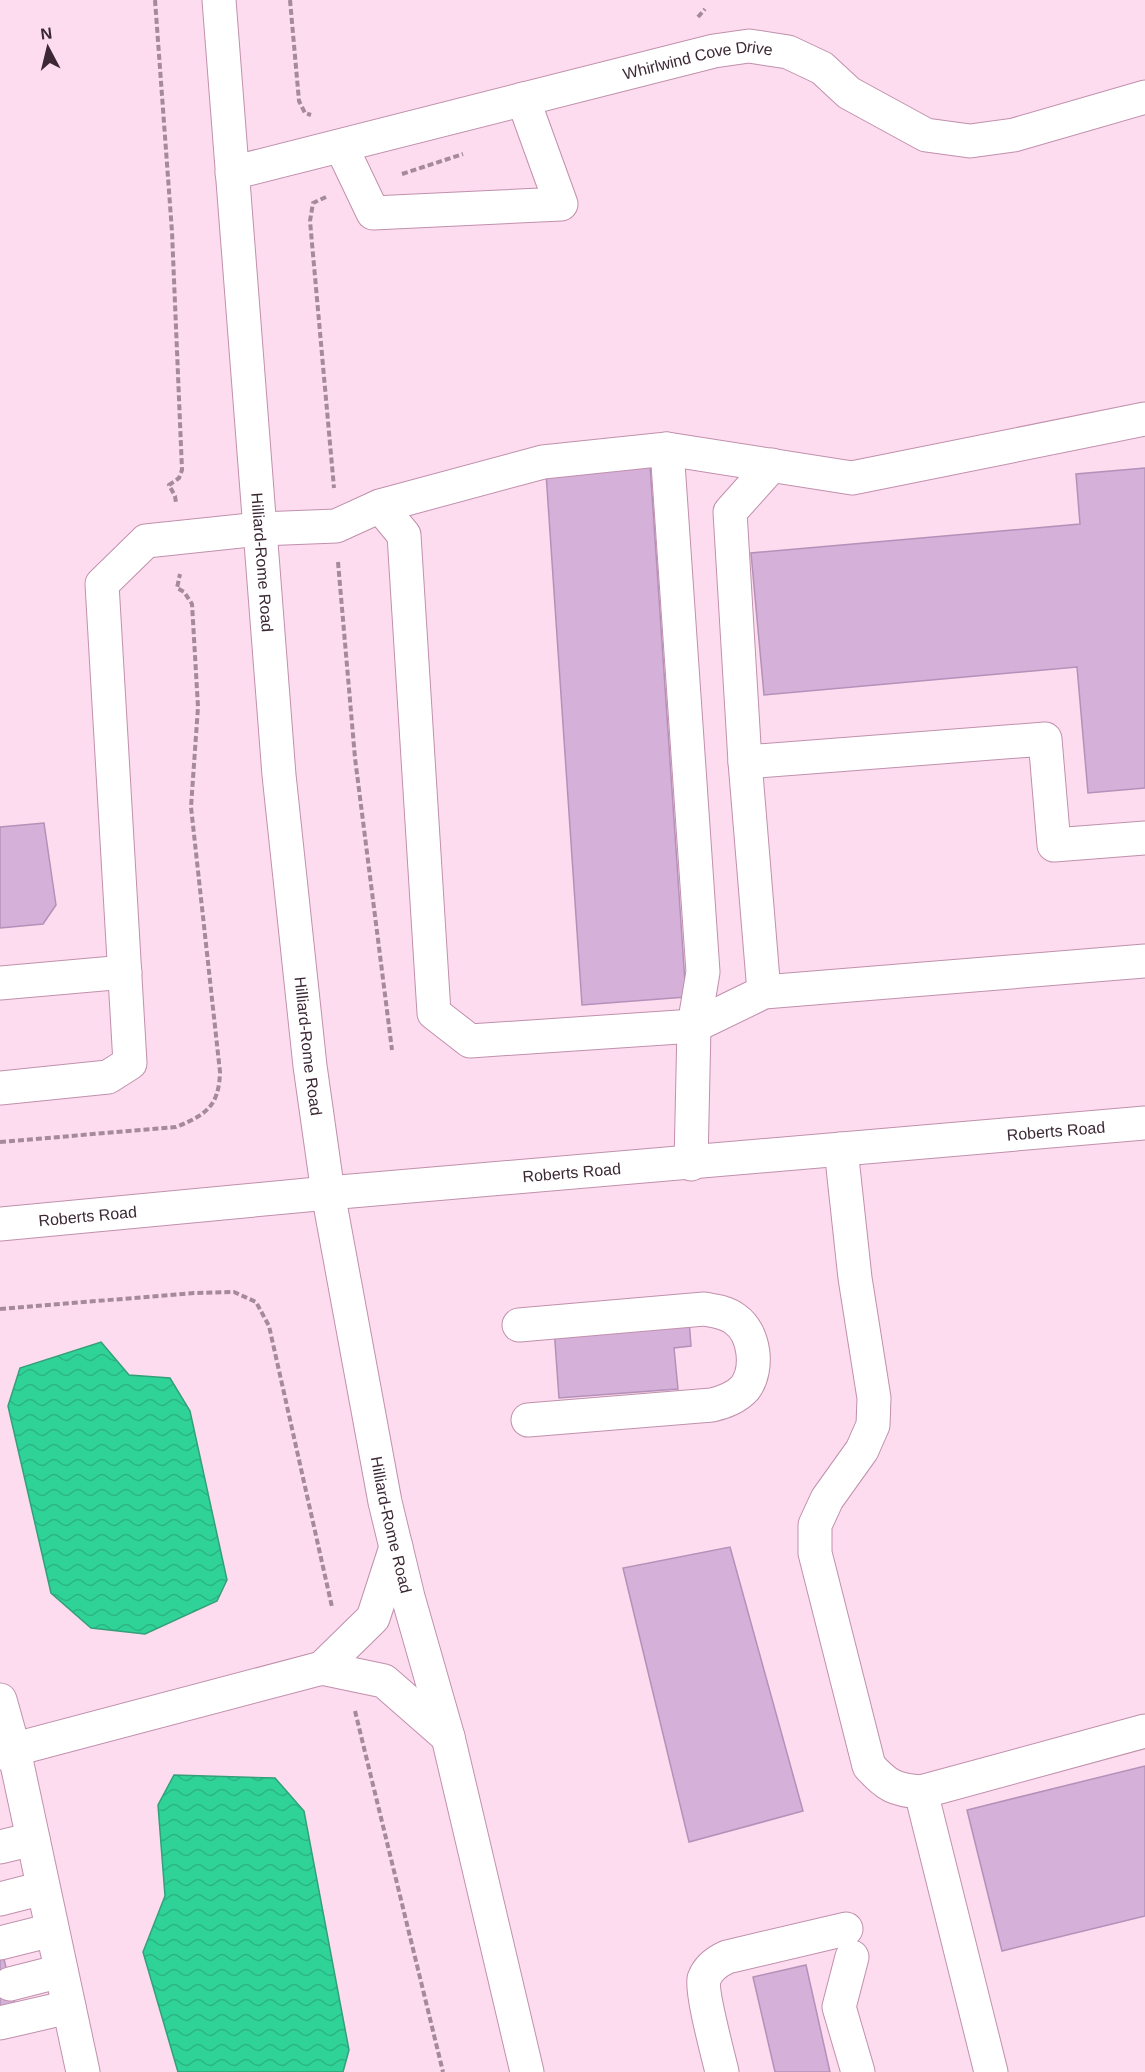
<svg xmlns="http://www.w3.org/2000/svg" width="1145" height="2072" font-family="Helvetica,sans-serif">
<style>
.water{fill:url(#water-waves);stroke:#33a079;stroke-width:1.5}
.building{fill:#d5b0d9;stroke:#b491b9;stroke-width:1.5}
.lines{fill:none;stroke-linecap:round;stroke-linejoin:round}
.minor-casing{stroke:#c190ad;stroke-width:35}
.major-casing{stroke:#c190ad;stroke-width:35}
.path{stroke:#a58a9a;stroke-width:4;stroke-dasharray:6 3;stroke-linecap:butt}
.minor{stroke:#fff;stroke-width:33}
.major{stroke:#fff;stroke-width:33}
.labels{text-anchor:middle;stroke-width:5;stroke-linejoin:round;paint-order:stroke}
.street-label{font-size:16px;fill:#3c2834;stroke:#fcdcee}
</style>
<defs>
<pattern id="water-waves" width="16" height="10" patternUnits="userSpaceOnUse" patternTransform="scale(1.5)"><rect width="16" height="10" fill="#2fd397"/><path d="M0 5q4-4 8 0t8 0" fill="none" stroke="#2bb583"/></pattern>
</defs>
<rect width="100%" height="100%" fill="#fcdcee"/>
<!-- water -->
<g class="water">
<polygon points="101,1342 129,1375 170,1378 190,1411 227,1580 217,1601 145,1634 91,1628 51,1593 8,1406 20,1368"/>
<polygon points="174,1775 275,1778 304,1811 349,2050 343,2072 178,2072 143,1952 165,1896 158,1805"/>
</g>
<!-- building -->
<g class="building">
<polygon points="650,465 686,997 582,1005 546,473"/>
<polygon points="1145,468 1145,788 1088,793 1077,667 764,695 751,553 1080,524 1076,474"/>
<polygon points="44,823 56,905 43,924 0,928 0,827"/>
<polygon points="689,1319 691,1346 674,1348 678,1389 559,1398 554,1328"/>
<polygon points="730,1547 803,1811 689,1842 623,1568"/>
<polygon points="1145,1766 1145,1916 1002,1951 967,1810"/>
<polygon points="0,1943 17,2012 0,2016"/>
<polygon points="806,1965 830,2072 775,2072 753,1977"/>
</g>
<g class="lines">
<!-- minor casing -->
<g class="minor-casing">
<g id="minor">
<polyline points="341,146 373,213 561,204 523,99"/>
<path id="s1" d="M232,173L714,51L749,46L788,52L822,68L849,93L926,135L970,141L1014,135L1145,97"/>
<polyline points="667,449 703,972 694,1026 691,1164"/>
<polyline points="380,506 404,535 434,1013 470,1041 694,1026 764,992 1145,961"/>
<polyline points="745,762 1045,739 1054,845 1145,838"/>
<polyline points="0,983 125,972"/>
<polyline points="764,992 745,762 730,512 772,465"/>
<polyline points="0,1088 108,1077 130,1063 102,584 146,541 260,529 336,526 380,506 543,462 667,449 852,478 1145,419"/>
<path d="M841,1149L855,1278L874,1398L873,1425L862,1450L827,1499L815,1525V1553L869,1766C887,1786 895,1790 921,1792"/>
<path d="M519,1325L704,1309C715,1311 726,1312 735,1319C755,1333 759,1369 745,1388C736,1398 724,1402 712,1405L528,1420"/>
<polyline points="322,1668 373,1618 396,1547"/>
<polyline points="0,1700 14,1750 83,2072"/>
<polyline points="0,1753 322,1668 384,1681 448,1737"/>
<polyline points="0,1847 33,1839"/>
<polyline points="0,1899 43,1888"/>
<polyline points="0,1943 52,1930"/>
<polyline points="852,1957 839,2007 858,2072"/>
<polyline points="10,1984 61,1971"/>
<polyline points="0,2023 69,2007"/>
<path d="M722,2072C718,2055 701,1992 704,1979C708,1968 716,1962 727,1957L846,1929"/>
<polyline points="991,2072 921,1792 1145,1731"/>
</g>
</g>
<!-- major casing -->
<g class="major-casing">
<g id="major">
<path id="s2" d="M219,0L279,775L310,1066L328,1193L385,1502L408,1597L448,1737L527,2072"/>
<path id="s3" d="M0,1224L328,1193L1145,1123"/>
</g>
</g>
<!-- path -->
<g class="path">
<polyline points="155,0 172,232 182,470 179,478 169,485 175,496 176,503"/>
<polyline points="290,0 299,101 305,113 311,115"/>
<polyline points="698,17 705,9"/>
<polyline points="402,174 463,154"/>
<polyline points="326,197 313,203 310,221 334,488"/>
<polyline points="338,562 355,758 392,1050"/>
<path d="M0,1142L176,1127C206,1115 219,1106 220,1072L191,807L198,707L192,604L184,592L177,588L180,574"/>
<polyline points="0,1309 194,1293 234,1292 256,1302 269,1326 332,1607"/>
<polyline points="355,1711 443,2072"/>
</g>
<!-- minor -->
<use href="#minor" class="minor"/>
<!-- major -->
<use href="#major" class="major"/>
</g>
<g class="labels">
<!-- street labels -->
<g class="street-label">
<text dy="6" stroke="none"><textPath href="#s1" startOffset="480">Whirlwind Cove Drive</textPath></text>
<text dy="6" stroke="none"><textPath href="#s2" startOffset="564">Hilliard-Rome Road</textPath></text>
<text dy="6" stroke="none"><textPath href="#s2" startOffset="1050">Hilliard-Rome Road</textPath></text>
<text dy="6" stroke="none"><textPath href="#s3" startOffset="1060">Roberts Road</textPath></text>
<text dy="6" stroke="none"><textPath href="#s3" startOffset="574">Roberts Road</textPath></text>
<text dy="6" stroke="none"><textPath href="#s3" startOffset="88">Roberts Road</textPath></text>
<text dy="6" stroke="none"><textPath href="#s2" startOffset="1536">Hilliard-Rome Road</textPath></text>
</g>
</g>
<!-- north arrow -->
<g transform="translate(48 48) rotate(353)" stroke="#fcdcee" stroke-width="4.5" paint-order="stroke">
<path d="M0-4.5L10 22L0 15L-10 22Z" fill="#3c2834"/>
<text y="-9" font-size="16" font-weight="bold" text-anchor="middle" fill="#3c2834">N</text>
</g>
</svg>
